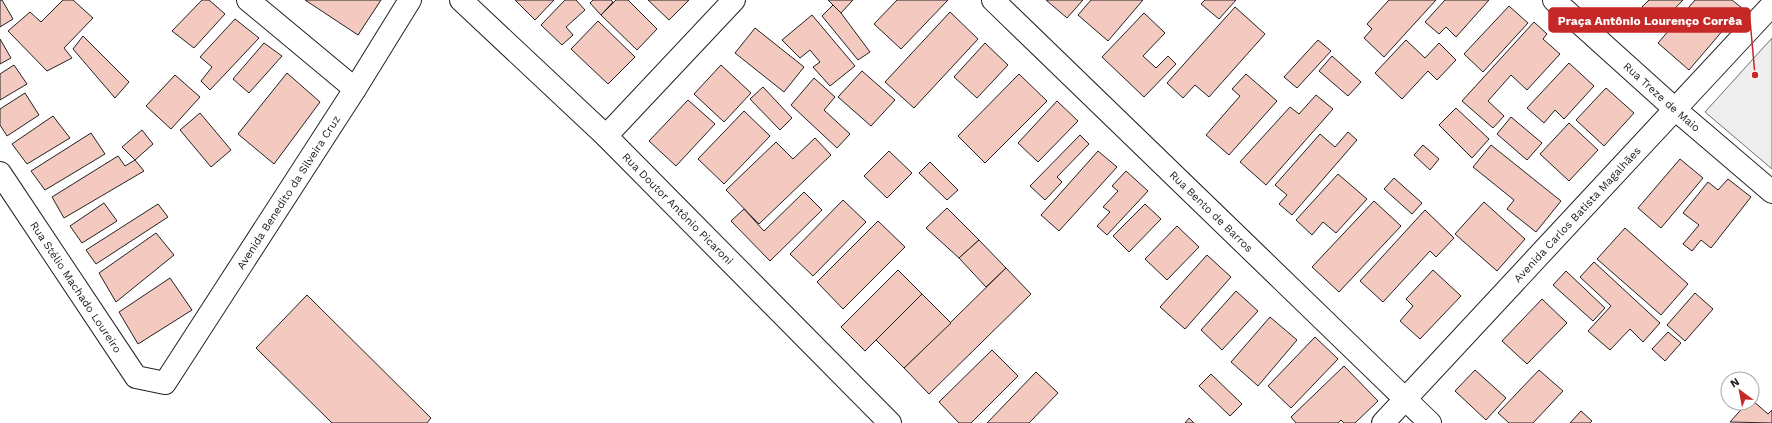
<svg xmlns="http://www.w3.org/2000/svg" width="1772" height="423" font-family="'Work Sans',sans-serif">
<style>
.green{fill:#eee;stroke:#6f6f6f}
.building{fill:#f3c9c0;stroke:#222}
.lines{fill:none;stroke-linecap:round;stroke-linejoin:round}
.minor-casing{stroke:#222;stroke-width:24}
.minor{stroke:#fff;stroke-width:22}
.labels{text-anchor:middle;stroke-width:3;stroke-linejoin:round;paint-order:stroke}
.street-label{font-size:11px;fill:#222;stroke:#fff}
.leader{fill:none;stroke:#c62828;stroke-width:1.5}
.callout-dot{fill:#c62828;stroke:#fff;stroke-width:1.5}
.callout{fill:#c62828;stroke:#c62828;stroke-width:1.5}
.callout-label{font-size:12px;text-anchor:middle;font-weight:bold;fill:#fff}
</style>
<rect width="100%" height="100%" fill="#fff"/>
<!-- green -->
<polygon class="green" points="1772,38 1772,169 1705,112"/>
<!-- building -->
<g class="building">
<polygon points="0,0 2,0 13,19 0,27"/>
<polygon points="63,0 73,0 93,18 64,48 72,58 47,71 8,31 30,12 41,22"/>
<polygon points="202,0 209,0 225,14 194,48 172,31"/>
<polygon points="305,0 381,0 358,35"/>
<polygon points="515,0 554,0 535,20"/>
<polygon points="565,0 576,0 585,10 566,27 573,35 562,45 541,25"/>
<polygon points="593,0 611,0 613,2 601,15 590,3"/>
<polygon points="616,0 628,0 657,29 637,50 601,15"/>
<polygon points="648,0 689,0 669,20"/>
<polygon points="828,0 853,0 841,13"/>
<polygon points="897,0 948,0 901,49 874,24"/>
<polygon points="1046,0 1083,0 1067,18"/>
<polygon points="1091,0 1143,0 1108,41 1078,15"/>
<polygon points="1205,0 1236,0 1219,19 1201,4"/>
<polygon points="1389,0 1436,0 1384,57 1364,38 1372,29 1367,24"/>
<polygon points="1445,0 1489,0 1456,37 1446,27 1439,34 1425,22"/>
<polygon points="1649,0 1683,0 1660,24 1642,7"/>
<polygon points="1695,0 1732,0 1742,8 1689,70 1658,43"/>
<polygon points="833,5 841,13 870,52 858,60 822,16"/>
<polygon points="1509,6 1528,23 1483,72 1464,54"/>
<polygon points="1235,7 1265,34 1209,97 1195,85 1183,98 1167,83"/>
<polygon points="950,12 978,39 914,108 885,82"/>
<polygon points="1144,13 1165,33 1143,56 1156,68 1168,56 1176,64 1144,97 1102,57"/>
<polygon points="812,15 855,66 830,86 813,67 820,62 810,50 800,58 782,40"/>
<polygon points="235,19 259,38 210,90 201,81 212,67 200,57"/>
<polygon points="598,21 635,57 608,84 571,49"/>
<polygon points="1534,22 1547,34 1543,39 1560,54 1527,90 1511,75 1488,101 1504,116 1493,128 1462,101"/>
<polygon points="755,28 804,67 784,92 735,53"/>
<polygon points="83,36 129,82 115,98 73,49"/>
<polygon points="0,39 11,58 0,64"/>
<polygon points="1318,40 1331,51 1297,88 1284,77"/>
<polygon points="1406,40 1425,58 1439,43 1456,60 1437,80 1428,71 1402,99 1375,73"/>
<polygon points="264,43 282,56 249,93 233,79"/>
<polygon points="985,43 1008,65 977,98 954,77"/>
<polygon points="1332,56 1361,82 1348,96 1319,71"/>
<polygon points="1569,63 1594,86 1564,119 1555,110 1544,123 1527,108"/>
<polygon points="14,65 27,84 0,100 0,74"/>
<polygon points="721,65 751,93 724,122 694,94"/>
<polygon points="862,71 895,100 871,126 838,97"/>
<polygon points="287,73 320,102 274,164 238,134"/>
<polygon points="1019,74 1047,101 985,163 958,136"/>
<polygon points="1246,74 1277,101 1229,155 1206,135 1240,96 1232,89"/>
<polygon points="175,75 200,97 171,129 146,106"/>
<polygon points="814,78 835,97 824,110 850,134 837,148 791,105"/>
<polygon points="763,87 792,118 780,130 750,99"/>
<polygon points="1606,88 1634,113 1604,146 1576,120"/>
<polygon points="25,93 39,115 7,136 0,125 0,109"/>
<polygon points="1316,95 1333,109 1266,185 1240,162 1290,107 1299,114"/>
<polygon points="688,100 715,124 676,166 649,141"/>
<polygon points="1057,101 1078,121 1038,162 1018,143"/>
<polygon points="1456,108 1489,139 1472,158 1439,125"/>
<polygon points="744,111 770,136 724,184 698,159"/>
<polygon points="200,113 231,150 211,167 180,130"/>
<polygon points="53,116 70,138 27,164 12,144"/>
<polygon points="1511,117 1542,143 1527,160 1497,134"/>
<polygon points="1569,123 1598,150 1569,181 1540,154"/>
<polygon points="142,130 153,144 135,160 122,147"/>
<polygon points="1348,132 1357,140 1292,215 1279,204 1287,195 1275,185 1320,134 1335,147"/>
<polygon points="91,133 105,154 45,190 31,171"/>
<polygon points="1080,135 1089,144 1057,177 1062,182 1045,200 1030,186"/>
<polygon points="815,138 831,155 759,224 726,190 776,142 793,159"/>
<polygon points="1423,145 1439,159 1430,170 1414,155"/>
<polygon points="1491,145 1561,201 1536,232 1507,209 1514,200 1473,167"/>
<polygon points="889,151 912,173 887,198 864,176"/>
<polygon points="1098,151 1117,167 1059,231 1041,215"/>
<polygon points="118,156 125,166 135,160 144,171 64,218 52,197"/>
<polygon points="1680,159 1703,178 1661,228 1638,208"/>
<polygon points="930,162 958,190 947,200 919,173"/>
<polygon points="1126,171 1148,191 1107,235 1097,226 1110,212 1103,207 1118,191 1112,186"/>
<polygon points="1338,174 1367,199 1336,233 1323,222 1312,235 1296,220"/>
<polygon points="1394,178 1422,203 1412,214 1384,189"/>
<polygon points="1728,179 1751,197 1711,248 1701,240 1692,251 1683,244 1699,225 1683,213 1708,182 1718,190"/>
<polygon points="804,192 822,210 770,261 731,221 744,209 764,231"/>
<polygon points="843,200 866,222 813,276 790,254"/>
<polygon points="1374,201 1401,226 1339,292 1312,267"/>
<polygon points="1484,202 1525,239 1497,271 1455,234"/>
<polygon points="104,203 117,221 82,243 70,226"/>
<polygon points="158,204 168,217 96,264 86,250"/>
<polygon points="1145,204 1161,219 1129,252 1113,236"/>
<polygon points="947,208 979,240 959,258 926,228"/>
<polygon points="1425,210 1454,238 1436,257 1430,251 1383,302 1360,281"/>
<polygon points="878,221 905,247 843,309 817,282"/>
<polygon points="1177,226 1199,247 1167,280 1145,259"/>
<polygon points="1625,228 1688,284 1661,315 1597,259"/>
<polygon points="156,233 174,255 116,302 99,273"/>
<polygon points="979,240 1006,268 986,287 959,258"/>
<polygon points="1207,255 1231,277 1185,329 1160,307"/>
<polygon points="1594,262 1660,323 1643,342 1630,329 1610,350 1588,331 1611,306 1580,277"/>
<polygon points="1006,268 1031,294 929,394 904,368"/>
<polygon points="898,270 922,294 865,351 841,327"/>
<polygon points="1433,270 1461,296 1420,339 1400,321 1413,306 1406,299"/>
<polygon points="1566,271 1605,308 1593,321 1553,285"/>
<polygon points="170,278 192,310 138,344 119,312"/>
<polygon points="1236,291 1258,311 1222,350 1201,330"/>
<polygon points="1695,293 1713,309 1685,341 1667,325"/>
<polygon points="922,294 951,323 904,368 876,340"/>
<polygon points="307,295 431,418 427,423 332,423 256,348"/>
<polygon points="1542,299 1567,323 1527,364 1502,341"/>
<polygon points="1270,317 1297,340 1258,386 1231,362"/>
<polygon points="1668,332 1681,343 1665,361 1652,349"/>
<polygon points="1315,337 1338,359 1291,408 1268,386"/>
<polygon points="992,350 1018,376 971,423 959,423 939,402"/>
<polygon points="1344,366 1378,401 1355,423 1344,423 1341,420 1338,423 1296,423 1291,417"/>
<polygon points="1475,370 1506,398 1486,420 1455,391"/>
<polygon points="1539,370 1563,391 1533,423 1509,423 1498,413"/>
<polygon points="1036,372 1058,393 1029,423 987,423"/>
<polygon points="1211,374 1242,404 1230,416 1199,386"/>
<polygon points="1752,400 1768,414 1772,410 1772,423 1730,422 1747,403 1752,403"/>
<polygon points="1581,411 1592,421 1590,423 1570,423"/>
<polygon points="1189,418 1194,423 1185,423"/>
</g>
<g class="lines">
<!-- minor casing -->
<g class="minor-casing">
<g id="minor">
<polyline points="248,0 355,89"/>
<path id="s1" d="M461,0L606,136L890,423"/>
<path id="s2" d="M993,0L1430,423"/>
<path id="s3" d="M1554,0L1676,110L1772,192"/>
<polyline points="606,136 734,0"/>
<path id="s4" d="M0,173L136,377L165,383L355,89L410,0"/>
<path id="s5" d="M1383,423L1772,5"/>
</g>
</g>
<!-- minor -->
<use href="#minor" class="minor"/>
</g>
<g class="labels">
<!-- street labels -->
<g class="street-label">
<text dy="4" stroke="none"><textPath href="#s3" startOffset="145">Rua Treze de Maio</textPath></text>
<text dy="4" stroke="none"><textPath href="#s4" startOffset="502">Avenida Benedito da Silveira Cruz</textPath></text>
<text dy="4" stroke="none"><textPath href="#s1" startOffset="301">Rua Doutor Antônio Picaroni</textPath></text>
<text dy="4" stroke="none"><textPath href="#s2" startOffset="304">Rua Bento de Barros</textPath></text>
<text dy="4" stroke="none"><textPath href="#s5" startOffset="285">Avenida Carlos Batista Magalhães</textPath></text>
<text dy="4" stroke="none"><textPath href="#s4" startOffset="137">Rua Stélio Machado Loureiro</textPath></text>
</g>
</g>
<!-- callouts -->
<path class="leader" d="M1755 75L1750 20"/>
<circle class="callout-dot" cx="1755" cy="75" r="4"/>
<rect class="callout" x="1549" y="8" width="201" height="24" rx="4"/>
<g class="callout-label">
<text x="1650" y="25">Praça Antônio Lourenço Corrêa</text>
</g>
<!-- north arrow -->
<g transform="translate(1740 391) rotate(328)"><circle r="19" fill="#ffffff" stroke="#a7a7a7"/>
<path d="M0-3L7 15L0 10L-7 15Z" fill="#c62828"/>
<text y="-6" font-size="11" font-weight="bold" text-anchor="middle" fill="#222222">N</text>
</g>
</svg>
